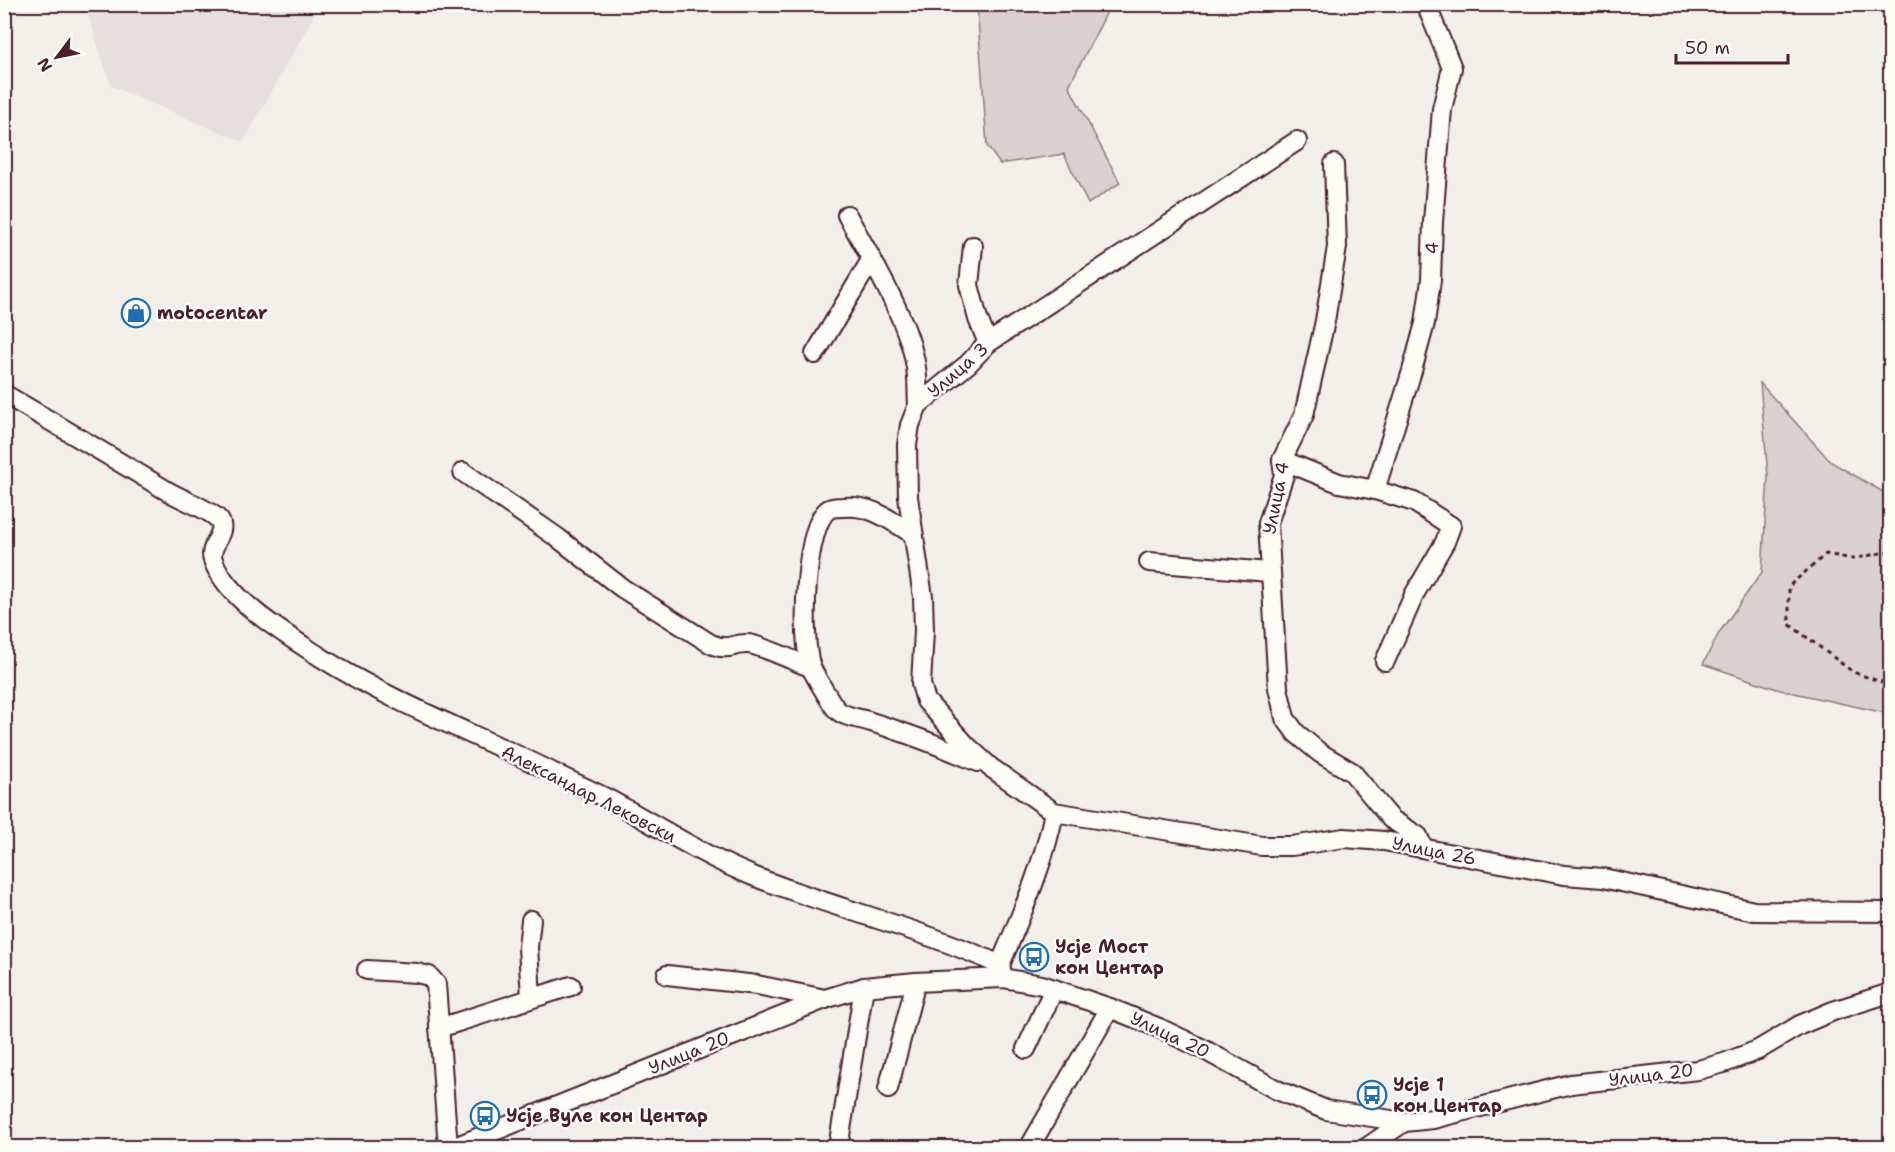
<svg xmlns="http://www.w3.org/2000/svg" width="1895" height="1152" font-family="'Shantell Sans',sans-serif">
<style>
.built{fill:#e5dfdd}
.green{fill:#d9d0cf;stroke:#92787d;stroke-width:1.5}
.lines{fill:none;stroke-linecap:round;stroke-linejoin:round}
.minor-casing{stroke:#4a1f2b;stroke-width:22}
.path{stroke:#4a1f2b;stroke-width:3;stroke-dasharray:4.5 4.5;stroke-linecap:butt}
.minor{stroke:#fdfcf7;stroke-width:18}
.labels{text-anchor:middle;stroke-width:5;stroke-linejoin:round;paint-order:stroke}
.street-label{font-size:18px;fill:#4a1f2b;stroke:#fdfcf7}
.poi-label{font-size:18px;font-weight:bold;fill:#4a1f2b;stroke:#fdfcf7;text-anchor:start}
</style>
<rect width="100%" height="100%" fill="#f2efeb"/>
<filter id="ink" filterUnits="userSpaceOnUse"><feTurbulence type="fractalNoise" baseFrequency=".0167" numOctaves="2"/><feDisplacementMap in="SourceGraphic" scale="12" xChannelSelector="R" yChannelSelector="G"/><feConvolveMatrix kernelMatrix="1 2 1 2 8 2 1 2 1" color-interpolation-filters="sRGB"/></filter>
<g filter="url(#ink)">
<!-- built -->
<polygon class="built" points="85,5 85,4 320,5 243,142 111,86"/>
<!-- green -->
<g class="green">
<polygon points="977,5 1107,5 1106,14 1069,86 1120,183 1088,204 1064,154 1000,164 987,146"/>
<polygon points="1760,383 1831,462 1890,496 1890,714 1780,690 1703,664 1719,633 1762,572 1768,476"/>
</g>
<g class="lines">
<!-- minor casing -->
<g class="minor-casing">
<g id="minor">
<polyline points="1297,141 988,343 968,364 918,405 910,425 907,445 908,497 923,597 924,631 921,684 926,701 968,747 990,767 1054,812 1262,846 1292,846 1344,838 1384,841 1564,875 1603,878 1754,911 1890,912"/>
<polyline points="1334,164 1337,247 1325,321 1304,415 1282,460 1284,475 1268,523 1278,688 1285,718 1296,733 1320,753 1352,772 1391,819 1418,836 1423,848"/>
<path d="M847,215C870,257 910,322 916,368C918,380 917,393 918,405"/>
<polyline points="973,246 969,285 978,319 988,343"/>
<polyline points="815,354 871,260"/>
<path d="M4,394C58,425 111,457 164,489C178,498 204,507 216,517C232,530 207,545 213,560C227,600 288,636 322,658C395,704 476,734 552,772C570,781 588,789 606,798C655,824 701,855 753,876C835,909 921,928 1000,965L1003,978"/>
<polyline points="1282,460 1339,483 1375,490 1414,502 1451,526 1445,542 1415,593 1385,661"/>
<path d="M463,472L558,538L622,588L711,644C730,652 732,643 748,644C761,645 796,662 810,667"/>
<polyline points="1375,490 1412,371 1425,323 1431,280 1433,222 1442,109 1452,68 1426,4"/>
<path d="M913,534C890,520 870,504 843,507C838,507 833,507 829,509C804,524 801,641 811,667C813,673 833,706 837,710C846,718 860,718 871,722C907,733 943,747 978,762"/>
<polyline points="1149,562 1269,572"/>
<polyline points="531,920 528,947 531,998"/>
<path d="M1000,965C1021,915 1044,865 1054,812"/>
<polyline points="367,970 417,973 429,976 436,984 448,1148"/>
<polyline points="667,975 757,985 825,999"/>
<polyline points="439,1028 571,986"/>
<polyline points="1026,1049 1054,989"/>
<polyline points="888,1089 916,982"/>
<polyline points="452,1148 825,999 864,987 916,982 1003,978 1042,985 1110,1008 1159,1028 1201,1048 1277,1090 1326,1110 1404,1122 1433,1119 1571,1084 1698,1070 1724,1063 1758,1050 1800,1025 1833,1011 1890,993"/>
<polyline points="838,1148 864,987"/>
<polyline points="1029,1148 1110,1008"/>
<polyline points="1366,1148 1404,1122"/>
</g>
</g>
<!-- path -->
<polyline class="path" points="1890,551 1853,559 1826,554 1789,586 1789,624 1853,672 1890,685"/>
<!-- minor -->
<use href="#minor" class="minor"/>
</g>
</g>
<!-- icons -->
<defs>
<g id="shop-ring" transform="scale(1.5)"><circle r="9.5" fill="#fdfcf7" stroke="#1f6fb2" stroke-width="1.5"/><path d="M-5-2.5h2.3a2.7 3.5 0 0 1 5.4 0H5L5.5 6h-11ZM-1.5-2.5h3a1.5 2.3 0 0 0-3 0Z" fill="#1f6fb2"/></g>
<g id="bus-ring" transform="scale(1.5)"><circle r="9.5" fill="#fdfcf7" stroke="#1f6fb2" stroke-width="1.5"/><path d="M-5-6H5V4H4V6H2V4H-2V6H-4V4H-5ZM-3.5-4V0h7V-4ZM-3.5 1.2v1.5H-2V1.2ZM2 1.2v1.5H3.5V1.2Z" fill="#1f6fb2"/></g>
</defs>
<g fill-rule="evenodd">
<use href="#shop-ring" x="136" y="313"/>
<use href="#bus-ring" x="1034" y="957"/>
<use href="#bus-ring" x="1372" y="1095"/>
<use href="#bus-ring" x="485" y="1116"/>
</g>
<g class="labels">
<!-- street labels -->
<g class="street-label">
<text transform="translate(1432 248) rotate(-89)" y="6">4</text>
<text transform="translate(958 370) rotate(-41)" y="6">Улица 3</text>
<text transform="translate(1276 498) rotate(-79)" y="6">Улица 4</text>
<text transform="translate(589 794) rotate(27)" y="6">Александар Лековски</text>
<text transform="translate(1434 851) rotate(11)" y="6">Улица 26</text>
<text transform="translate(1170 1035) rotate(25)" y="6">Улица 20</text>
<text transform="translate(689 1053) rotate(-22)" y="6">Улица 20</text>
<text transform="translate(1651 1075) rotate(-7)" y="6">Улица 20</text>
</g>
<!-- poi labels -->
<g class="poi-label">
<text x="157" y="319">motocentar</text>
<text x="1055" y="953">Усје Мост<tspan x="1055" dy="21">кон Центар</tspan></text>
<text x="1393" y="1091">Усје 1<tspan x="1393" dy="21">кон Центар</tspan></text>
<text x="506" y="1122">Усје Вуле кон Центар</text>
</g>
</g>
<!-- margin -->
<rect width="1895" height="1152" fill="none" stroke="#fdfcf7" stroke-width="24"/>
<rect x="12" y="12" width="1871" height="1128" fill="none" stroke="#4a1f2b" stroke-width="2" filter="url(#ink)"/>
<!-- north arrow -->
<g transform="translate(57 57) rotate(238)" stroke="#fdfcf7" stroke-width="4.5" paint-order="stroke">
<path d="M0-4.5L10 22L0 15L-10 22Z" fill="#4a1f2b"/>
<text y="-9" font-size="16" font-weight="bold" text-anchor="middle" fill="#4a1f2b">N</text>
</g>
<!-- scale -->
<path d="M1676 54v9h112v-9" fill="none" stroke="#4a1f2b" stroke-width="3"/>
<text x="1685" y="54" font-size="18" fill="#4a1f2b" stroke="#fdfcf7" stroke-width="4.5" paint-order="stroke">50 m</text>
</svg>
